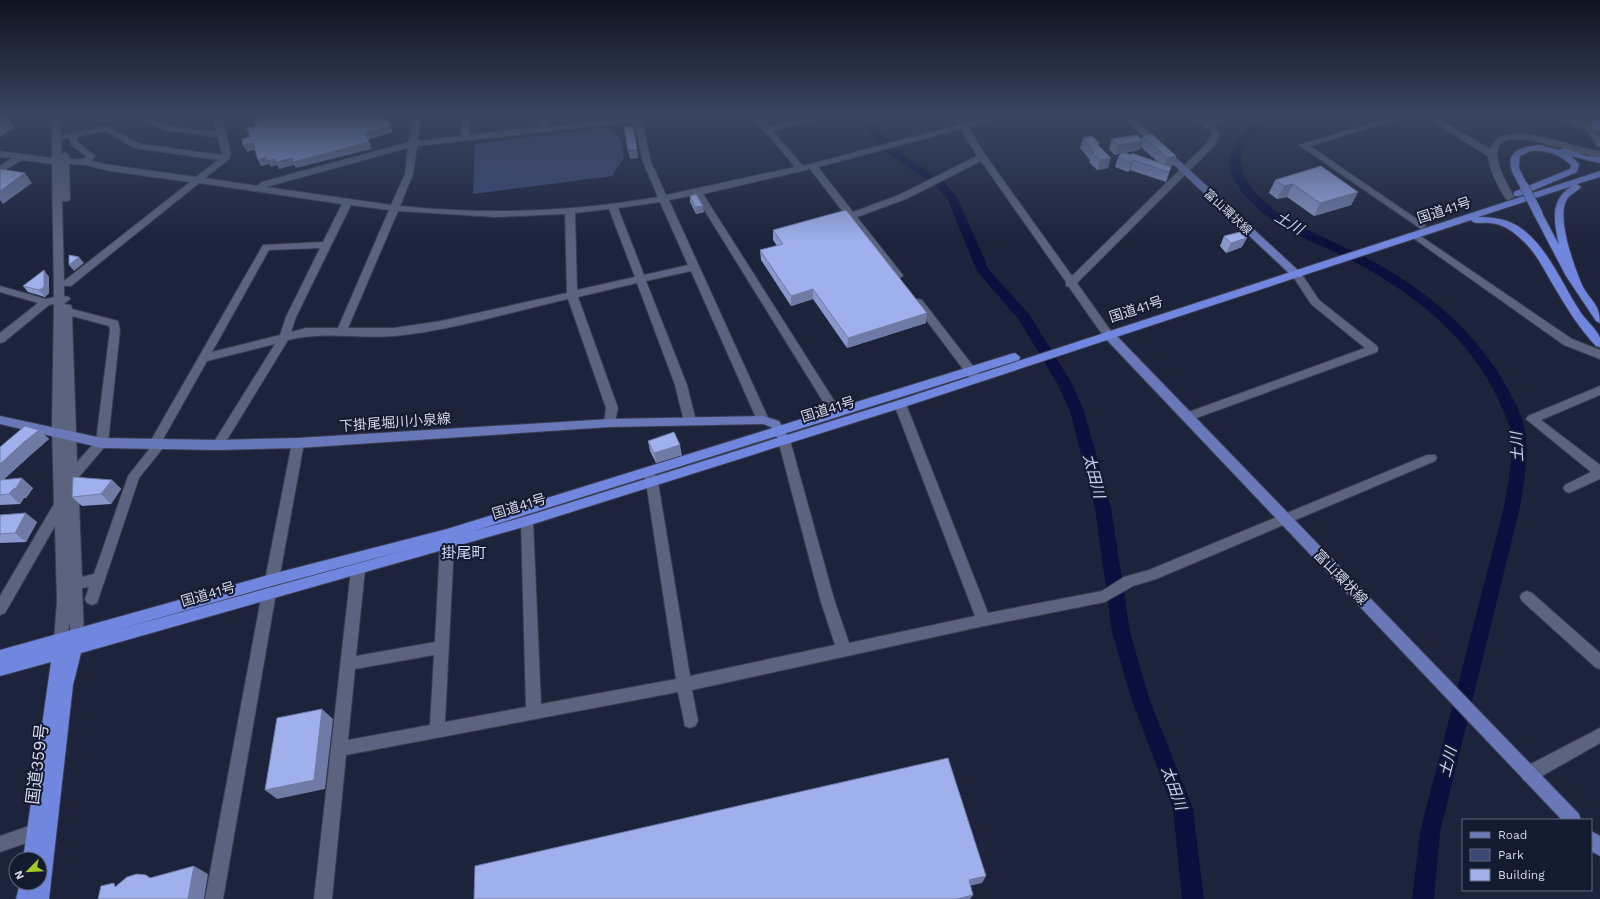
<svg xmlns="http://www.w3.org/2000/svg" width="1600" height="899" font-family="'Work Sans','Noto Sans JP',sans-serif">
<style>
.green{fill:#3b4775}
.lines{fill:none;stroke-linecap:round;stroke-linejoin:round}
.river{fill:#0b0f3e;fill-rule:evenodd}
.minor-tunnel{stroke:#393e55;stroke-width:12;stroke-dasharray:12 6;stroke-linecap:butt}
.minor-casing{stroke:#393d51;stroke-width:2}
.major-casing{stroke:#393d51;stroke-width:2}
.highway-casing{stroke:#393d51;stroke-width:2}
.minor{fill:#5b637e;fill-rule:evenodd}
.major{fill:#6878b8;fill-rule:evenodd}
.highway{fill:#7186de;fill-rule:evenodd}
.highway-bridge-casing{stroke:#393d51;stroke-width:10;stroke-linecap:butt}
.highway-bridge{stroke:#7186de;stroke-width:9}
.wall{fill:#8997cb;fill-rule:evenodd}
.shaded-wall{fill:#6f7ba5}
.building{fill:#9fb0ec;stroke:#6f7ba5}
.labels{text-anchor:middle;stroke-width:4;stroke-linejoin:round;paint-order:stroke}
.far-street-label{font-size:12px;fill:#d5d9e9;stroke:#141a30}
.street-label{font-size:14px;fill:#d5d9e9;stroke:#141a30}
.water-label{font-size:15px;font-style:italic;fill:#cad4f6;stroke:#141a30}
.neighbourhood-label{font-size:15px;fill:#cfd8f8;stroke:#141a30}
.near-street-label{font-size:17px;fill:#d5d9e9;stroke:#141a30}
</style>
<rect width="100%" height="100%" fill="#1d233b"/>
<!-- green -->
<polygon class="green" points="607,127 620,138 624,158 612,176 473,194 475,144"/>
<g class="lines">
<!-- river -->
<g class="river">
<polygon points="860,116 870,116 876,127 894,148 944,182 957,197 989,270 1029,314 1071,382 1084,411 1111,508 1130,632 1149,698 1193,809 1204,899 1182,899 1173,809 1131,698 1112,632 1095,508 1070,411 1057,383 1019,320 977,271 948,200 936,186 886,152 867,130"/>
<path d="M1270,116H1283C1276,125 1261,128 1252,136C1220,165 1262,202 1285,218C1309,231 1334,242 1359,254C1416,283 1467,322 1501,377C1510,393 1523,414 1525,432C1529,457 1524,482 1520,507L1440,832L1434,899H1412L1420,832L1504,507C1508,482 1514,457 1511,432C1509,421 1503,411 1499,401C1470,337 1412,292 1351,260C1318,243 1280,231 1254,205C1215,168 1226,139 1270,116Z"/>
</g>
<!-- minor-tunnel -->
<polyline class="minor-tunnel" points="1595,348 1600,348"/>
<!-- minor casing -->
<g class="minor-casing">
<g id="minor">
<path d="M52,116H60L61,135L106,126L140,144L222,155L218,137L164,130L142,119V116H150V118L166,126L217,132L213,116H221L231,154L228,160L205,178L257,186L262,182L409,142L413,116H421L418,141L461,136L462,116H470L469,135L540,127L539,116H547L548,127L641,116L651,162L666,195L795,167L752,116H760L770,127L813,116H827L773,131L803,166L958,125L953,116H961L965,123L993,116H1006L968,127L986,156L1072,276L1208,142L1212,133L1192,116H1201L1209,122L1222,116H1233L1213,126L1220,133L1215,145L1077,283L1113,334L1108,338L1104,337L1069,287L1066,286V282L981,161L906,199L857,217L902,274L903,276L898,279L894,278L810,169L703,194L840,410L842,413L840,416H832L695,195L669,200L769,420L767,423H759L757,420L691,271L646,281L687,385L696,421L694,424H686L684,421L675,385L637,283L578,297L618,408L614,426H606L604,423L606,408L568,299C511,312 453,330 395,336C359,339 323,331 288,340L222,448H214L212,445L275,344L207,361L162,441L165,445L163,448L139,478L97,603L92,605L87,603L85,599L89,587L82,588L84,635L82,640L77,641L72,640L70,635V621L66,645L61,646L56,645L54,640L57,602L55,526L5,613L0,615V596L54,504L52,425L54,304L49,305L4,342L0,343V333L38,303L0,292V286L46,299L54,297L52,164L22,160L0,173V166L12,158L0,157V151L52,158ZM634,122L643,162L658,197C573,212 486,215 400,206L413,174L417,146ZM961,129L977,156L899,195L853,212L818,167ZM105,131L135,148L218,160L196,177L110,165L92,161L95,156L78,142L77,137ZM69,138L71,145L86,156L84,159H69V155L65,152L61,155V139ZM408,148L405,174L391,205L266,187ZM69,164L86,165L110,171L190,182L64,281L62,201H68L70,199ZM199,183L342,204L323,242L263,245L150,442L148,445L150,448L128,476L94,574L82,577L78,478L108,443L120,330L118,321L72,309L71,305L64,304L70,299L69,297L64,296V286H71ZM660,202L688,265L644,275L618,208ZM351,205L389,210L338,328H306L291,332L296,317ZM609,209L635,277L577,290L575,213ZM398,211L496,217L565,214L567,293L441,321L394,328H348ZM320,248L286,317L280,335L212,352L269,250ZM72,316L109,326L110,330L96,441L77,462Z"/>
<polygon points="1395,116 1408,116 1310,146 1424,224 1426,226 1421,229 1299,145"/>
<path d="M1424,116H1434L1490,149C1503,114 1575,150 1600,151V157C1560,154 1457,99 1514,197L1509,200L1506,199C1497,185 1490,172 1488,156Z"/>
<path d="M1557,116C1572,116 1586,124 1600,127V132L1595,131L1600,138V147L1597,146L1586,129L1574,126Z"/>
<polygon points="1416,233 1572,339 1600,350 1600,359 1564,345 1413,238 1411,236"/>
<polygon points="1297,272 1301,273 1319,300 1377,346 1378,349 1377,352 1191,420 1183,420 1181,417 1183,414 1365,348 1311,304 1292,275"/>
<polygon points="918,299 922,300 980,375 982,378 980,381 972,381 914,304 913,302"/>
<polygon points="1600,386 1600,395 1541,420 1600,465 1600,479 1569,493 1565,491 1563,488 1565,485 1591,472 1526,419 1528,416"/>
<path d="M900,400L904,401L906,404L988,613L1102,591L1124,577L1149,570L1427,455H1435L1437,458L1435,461L1156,579L1133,586L1105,602L984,626L692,690L698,721L695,726L690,728L685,726L678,692L346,755L332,899H314L351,570L353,566L358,564L363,566L365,570L356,656L435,642L440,545L442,541L447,540L452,541L454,545L445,722L526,707L521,521L522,517L527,516L532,517L533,521L541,704L676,679L646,482L642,472L644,469L648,467L652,469L658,482L690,676L835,645L820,599L778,440L780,437H788L790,440L834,599L849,643L975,616L894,404L896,401ZM434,655L430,725L348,740L355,669Z"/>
<polygon points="298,438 302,440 304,443 279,580 277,584 272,586 267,584 265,580 292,443 294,440"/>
<polygon points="269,587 274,589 276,593 223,899 205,899 262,593 264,589"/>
<polygon points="1527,591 1532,593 1600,653 1600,669 1595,667 1522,601 1520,597 1522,593"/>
<polygon points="1600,728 1600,743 1535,780 1529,782 1523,780 1521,774 1523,768"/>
<polygon points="35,824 41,826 43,832 41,838 0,852 0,836"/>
</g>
</g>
<!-- major casing -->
<g class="major-casing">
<g id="major">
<polygon points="1122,116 1131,116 1301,273 1302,275 1301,277 1293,277"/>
<polygon points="1108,330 1112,331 1579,814 1581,820 1562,820 1104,337 1103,334"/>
<polygon points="0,416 102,438 218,440 298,438 610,419 763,416 779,421 790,440 788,443 780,443 771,427 763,424 610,427 298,448 218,450 102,448 0,424"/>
<polygon points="1591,831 1600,836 1600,856 1591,851"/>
</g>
</g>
<!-- highway casing -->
<g class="highway-casing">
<g id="highway">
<polygon points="1586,116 1594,116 1600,123 1600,131 1597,131"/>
<path d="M1539,145L1560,150L1564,148L1586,156L1600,157V163L1571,156L1579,164L1577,172L1520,196H1514V192L1523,188C1518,186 1517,180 1514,176C1503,153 1518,147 1539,145ZM1531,151C1546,150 1559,154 1571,165L1570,169L1528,186L1519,168L1520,156Z"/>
<path d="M1600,171V177L1577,184L1581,187C1577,192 1569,194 1566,201C1557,220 1574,266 1582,285C1590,301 1600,303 1600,323L1596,321L1566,276L1533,213L1535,211H1541L1559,245C1554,222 1549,200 1572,186L1478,217C1494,217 1509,219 1522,229C1549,249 1563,286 1581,313C1585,319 1599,332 1600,338C1600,340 1600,344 1600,347L1596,346C1578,327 1565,305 1552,283C1543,268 1535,251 1522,240C1513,231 1503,224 1490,223C1484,222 1474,225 1471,220L904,407L527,526L81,653L73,685L49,899H16L20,883H40V859H23L51,662L0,676V650L272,574L447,529L1011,354L1015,353L1020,357L1019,360L471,532L527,516L896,401ZM417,547L109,632L272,586Z"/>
</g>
</g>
<!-- minor -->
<use href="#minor" class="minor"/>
<!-- major -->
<use href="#major" class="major"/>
<!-- highway -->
<use href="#highway" class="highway"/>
<!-- highway-bridge casing -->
<g class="highway-bridge-casing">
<polyline id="highway-bridge" points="1524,186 1538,213"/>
</g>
<!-- highway-bridge -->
<use href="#highway-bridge" class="highway-bridge"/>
</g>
<!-- wall -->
<g class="wall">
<path d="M1152,134L1173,166L1170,167H1171L1166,182L1130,170L1128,172L1115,167L1118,157L1122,153L1115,155L1109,149L1112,139H1141L1143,136ZM1141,147L1158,162L1125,153L1139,150Z"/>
<polygon points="1083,138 1099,146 1108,168 1097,170 1089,162 1090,160 1080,148"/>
<polygon points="1275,180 1358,192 1351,205 1314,216 1287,197 1277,199 1269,193"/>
<polygon points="690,196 704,212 696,214 690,202"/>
<polygon points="773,230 926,323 847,348 813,299 791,306 761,260 760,250 777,246 773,240"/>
<polygon points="1224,236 1242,247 1226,253 1220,246"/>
<polygon points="49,277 49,293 45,297 28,292 23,286"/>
<polygon points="39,430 49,439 34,452 4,479 33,488 26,498 24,498 20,504 0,505 0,447"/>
<polygon points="648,441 682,455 656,463 650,451"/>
<polygon points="112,480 121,489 111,504 82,506 72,497"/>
<polygon points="0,515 37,522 26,542 0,543"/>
</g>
<!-- shaded-wall -->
<g class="shaded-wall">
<polygon points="3,116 7,116 15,127 0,137 0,118"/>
<polygon points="391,125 393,132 368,140 365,133"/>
<polygon points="1143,141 1139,150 1115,155 1118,145"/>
<polygon points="369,142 372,149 296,168 294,165 279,169 277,165 271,167 269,164 261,166 258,160 266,157 275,159"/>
<polygon points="253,143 257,149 247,152 243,145"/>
<polygon points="637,149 638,158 630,159 628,150"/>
<polygon points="1176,156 1173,166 1164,168 1167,158"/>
<polygon points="1111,158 1108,168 1097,170 1100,160"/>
<polygon points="1133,160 1130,170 1128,172 1131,162"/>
<polygon points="1171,167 1168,177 1166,182 1169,172"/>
<polygon points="25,173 32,183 3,204 0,200 0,191"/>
<polygon points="1293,184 1287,197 1277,199 1284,186"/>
<polygon points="1358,192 1351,205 1314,216 1320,203"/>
<polygon points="703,206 704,212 696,214 695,207"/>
<polygon points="1247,238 1242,247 1226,253 1231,243"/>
<polygon points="79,257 84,263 74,271 69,265"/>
<polygon points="44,270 49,277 49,293 45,297 39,290"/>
<polygon points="813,289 813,299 791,306 791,296"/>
<polygon points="927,313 926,323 847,348 848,338"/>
<polygon points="39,430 49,439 34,452 0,483 0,464 24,442"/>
<polygon points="680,445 682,455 656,463 654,453"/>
<polygon points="22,478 33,488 26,498 24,498 20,504 9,494 13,489"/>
<polygon points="112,480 121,489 111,504 101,494"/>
<polygon points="26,513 37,522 26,542 15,533"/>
<polygon points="322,709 333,719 325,789 277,799 265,790"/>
<polygon points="194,866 208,874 204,899 188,899"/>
<polygon points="986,876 982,883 965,887 969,880"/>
<polygon points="973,895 970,899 957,899"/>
</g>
<!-- building -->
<g class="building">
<polygon points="253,116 386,116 391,125 365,133 369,142 293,162 292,158 276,162 275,159 267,161 266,157 258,160 253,143 243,145 242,139 250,137 247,128 256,126"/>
<polygon points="633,126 637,149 628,150 624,127"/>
<polygon points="1152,134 1176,156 1167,158 1143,136"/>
<polygon points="1137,135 1143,141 1118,145 1112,139"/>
<polygon points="1092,136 1100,144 1097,144 1111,158 1100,160 1092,153 1094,152 1083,138"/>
<polygon points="1123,152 1131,155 1132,153 1171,167 1169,172 1133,160 1131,162 1118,157"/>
<polygon points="1321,166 1358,192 1320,203 1293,184 1284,186 1275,180"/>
<polygon points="0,169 25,173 0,191"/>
<polygon points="696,194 703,206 695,207 690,196"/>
<polygon points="846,210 927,313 848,338 813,289 791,296 760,250 783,244 773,230"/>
<polygon points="1240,232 1247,238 1231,243 1224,236"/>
<polygon points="69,255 79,257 69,265"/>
<polygon points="44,270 44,287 39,290 23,286"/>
<polygon points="25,426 39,430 24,442 0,464 0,447"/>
<polygon points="674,432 680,445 654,453 648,441"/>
<polygon points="73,477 112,480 101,494 72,497"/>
<polygon points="22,478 16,488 13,489 9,494 0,495 0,481 1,480"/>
<polygon points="26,513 15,533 0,534 0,515"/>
<polygon points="322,709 314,780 265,790 277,718"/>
<polygon points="948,758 986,876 969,880 973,895 957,899 474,899 475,866"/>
<polygon points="194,866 188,899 98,899 101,886 114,883 115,887 127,877 137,874 146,875 150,878"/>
</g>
<!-- sky -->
<linearGradient id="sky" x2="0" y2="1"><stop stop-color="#101320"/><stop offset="0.48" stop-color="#3a4560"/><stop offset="1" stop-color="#3a4560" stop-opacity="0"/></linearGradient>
<rect width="1600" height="242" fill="url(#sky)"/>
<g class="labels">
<!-- far-street labels -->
<g class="far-street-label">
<text transform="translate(1228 212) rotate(43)" y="4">富山環状線</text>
</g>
<!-- street labels -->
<g class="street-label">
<text transform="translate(1444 210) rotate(-18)" y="5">国道41号</text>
<text transform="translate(1136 309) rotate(-18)" y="5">国道41号</text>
<text transform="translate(828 409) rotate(-17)" y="5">国道41号</text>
<text transform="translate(395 422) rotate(-4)" y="5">下掛尾堀川小泉線</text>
<text transform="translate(519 506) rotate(-17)" y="5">国道41号</text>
<text transform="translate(1341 577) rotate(46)" y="5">富山環状線</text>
<text transform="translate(208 594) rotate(-16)" y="5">国道41号</text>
</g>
<!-- water labels -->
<g class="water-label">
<text transform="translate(1289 223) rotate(31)" y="5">土川</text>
<text transform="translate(1517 447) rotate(-93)" y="5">土川</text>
<text transform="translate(1094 476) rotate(75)" y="5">太田川</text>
<text transform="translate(1448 762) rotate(-76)" y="5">土川</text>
<text transform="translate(1174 788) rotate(70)" y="5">太田川</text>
</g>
<!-- neighbourhood labels -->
<g class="neighbourhood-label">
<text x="464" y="558">掛尾町</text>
</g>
<!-- near-street labels -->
<g class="near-street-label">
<text transform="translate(37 764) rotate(-83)" y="6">国道359号</text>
</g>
</g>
<!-- legend -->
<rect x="1462" y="819" width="130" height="72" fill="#141a30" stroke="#61667a"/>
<rect x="1470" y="832" width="20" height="6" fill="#6878b8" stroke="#61667a"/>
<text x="1498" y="839" font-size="12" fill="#d5d9e9">Road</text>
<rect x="1470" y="849" width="20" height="12" fill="#3b4775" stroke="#61667a"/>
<text x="1498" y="859" font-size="12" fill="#d5d9e9">Park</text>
<rect x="1470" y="869" width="20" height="12" fill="#9fb0ec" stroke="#61667a"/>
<text x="1498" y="879" font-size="12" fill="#d5d9e9">Building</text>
<!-- north arrow -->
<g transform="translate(28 871) rotate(246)"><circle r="19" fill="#141a30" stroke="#61667a"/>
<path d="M0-3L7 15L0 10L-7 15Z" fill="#a4c824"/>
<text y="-6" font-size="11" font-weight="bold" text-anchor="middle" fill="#d5d9e9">N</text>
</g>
</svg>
